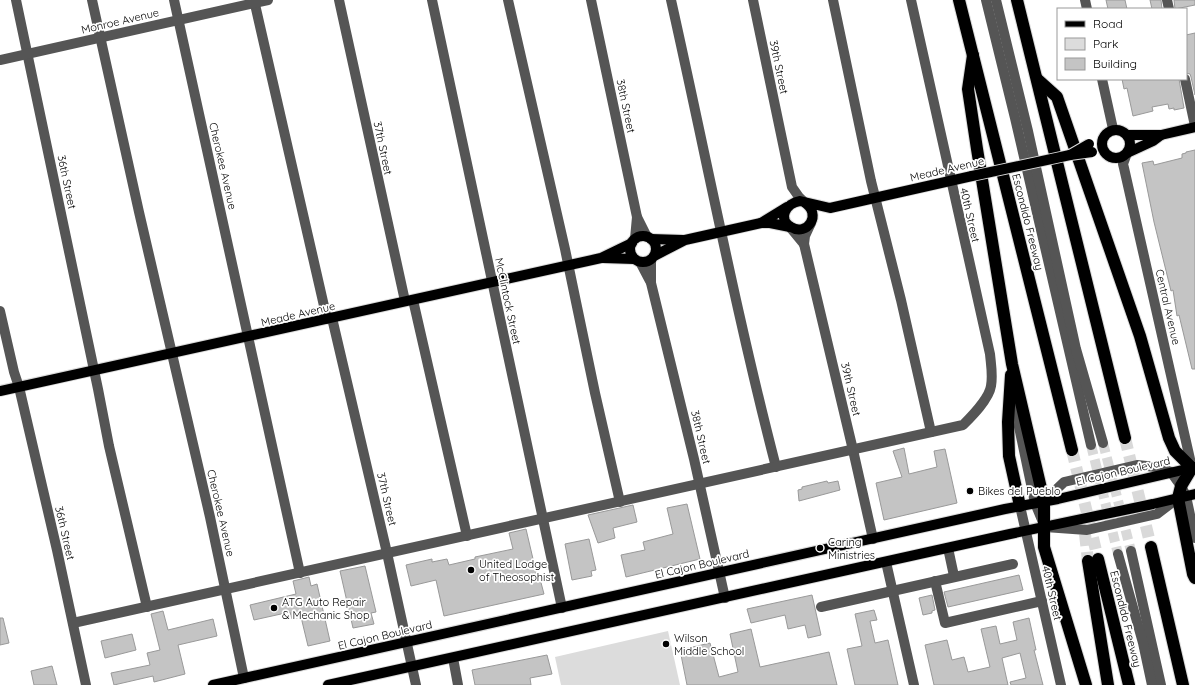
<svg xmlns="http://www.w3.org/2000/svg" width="1195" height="685" font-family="Quicksand,sans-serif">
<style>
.green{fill:#dcdcdc}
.building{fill:#c4c4c4;stroke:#999}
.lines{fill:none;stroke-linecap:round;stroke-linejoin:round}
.minor-tunnel{stroke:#d9d9d9;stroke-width:10;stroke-dasharray:10 5;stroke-linecap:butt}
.highway-tunnel{stroke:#d9d9d9;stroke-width:12;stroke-dasharray:12 6;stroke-linecap:butt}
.major-casing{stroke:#dbdbdb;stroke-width:12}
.highway-casing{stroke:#dbdbdb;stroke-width:14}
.minor{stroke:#555;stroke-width:10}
.major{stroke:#000;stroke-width:10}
.highway{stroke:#000;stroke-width:12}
.major-bridge-casing{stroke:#dbdbdb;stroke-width:12;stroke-linecap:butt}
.major-bridge{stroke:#000;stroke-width:10}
.poi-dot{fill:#000;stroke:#fff;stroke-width:1.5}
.labels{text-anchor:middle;stroke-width:3.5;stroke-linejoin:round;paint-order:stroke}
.street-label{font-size:11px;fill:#000;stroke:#fff}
.poi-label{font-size:11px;fill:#000;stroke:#fff;text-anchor:start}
</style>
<rect width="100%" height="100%" fill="#fff"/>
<!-- green -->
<polygon class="green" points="668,631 680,685 561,685 555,657"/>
<!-- building -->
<g class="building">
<polygon points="1106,0 1125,0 1127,9 1108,9"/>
<polygon points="1150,0 1161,0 1162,9 1152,9"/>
<polygon points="1174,0 1195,0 1195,5 1175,9"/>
<polygon points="1195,33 1195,95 1191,77 1190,74 1186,73 1186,35"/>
<polygon points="1122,79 1179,79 1184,108 1174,110 1174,108 1169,109 1168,104 1152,107 1153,111 1133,116 1127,88 1124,89"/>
<polygon points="1195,150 1195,369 1192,369 1179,315 1177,316 1173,290 1171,291 1154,222 1142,163 1153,161 1154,165 1182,158 1182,154 1186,153 1186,152"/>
<polygon points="904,448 909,474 937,467 934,451 945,449 957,503 884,520 876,483 902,477 893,451"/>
<polygon points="827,481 828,483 838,481 840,490 799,501 798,490 802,489 802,487"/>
<polygon points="687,504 700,559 626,577 621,555 645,550 643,542 673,534 667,508"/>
<polygon points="633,505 637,522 613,528 615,538 598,543 588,515"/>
<polygon points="526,529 537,576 539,575 544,594 444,616 436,580 411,586 406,565 432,559 432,562 447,559 449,565 475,559 475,557 513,549 509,533"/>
<polygon points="589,539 596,570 591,571 592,576 572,580 565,544"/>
<polygon points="365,566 376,612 371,613 374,624 353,628 340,571"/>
<polygon points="1019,575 1023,590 948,607 944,592"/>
<polygon points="309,577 311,586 317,584 330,641 308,646 301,617 292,619 290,612 254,620 250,605 296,594 293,581"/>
<polygon points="812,595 821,635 808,638 805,625 788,629 785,615 751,623 747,609"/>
<polygon points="932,595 935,610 932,611 932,613 923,615 919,598"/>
<polygon points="874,610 877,620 870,621 875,643 888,640 898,685 855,685 847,649 862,646 855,614"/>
<polygon points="163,611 168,630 213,619 217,636 178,645 185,674 154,682 153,676 114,685 111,673 150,665 147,653 160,650 151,614"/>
<polygon points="0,618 3,618 9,643 0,645"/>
<polygon points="1029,618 1036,650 1034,650 1043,685 1011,685 1010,682 1026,678 1020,653 1002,658 1008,685 934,685 925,645 947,640 952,660 964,657 968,672 990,667 981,629 996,626 1000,644 1017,640 1013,622"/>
<polygon points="751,629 760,667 829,652 837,685 687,685 680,650 710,643 719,677 738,672 730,634"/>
<polygon points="132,634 136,650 105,658 101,641"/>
<polygon points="547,655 552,674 530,678 531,685 475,685 472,670"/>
<polygon points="52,666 57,685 34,685 31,671"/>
</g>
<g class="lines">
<!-- minor-tunnel -->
<g class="minor-tunnel">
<polyline points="1103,443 1131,551"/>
<polyline points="1091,445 1118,554"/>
</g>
<!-- highway-tunnel -->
<g class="highway-tunnel">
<polyline points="1125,438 1151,547"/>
<polyline points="1072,450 1098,559"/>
<polyline points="1085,534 1088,561"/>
</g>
<!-- major casing -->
<g class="major-casing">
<g id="major">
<circle cx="1116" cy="144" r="14"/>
<polyline points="1127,135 1161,135 1195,127"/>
<polyline points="1127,153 1153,141 1161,135"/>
<path d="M804,202C823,214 807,237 791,227C777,219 786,203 800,201L830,208L972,176"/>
<polyline points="761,223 787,207"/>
<circle cx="643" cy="249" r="13"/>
<polyline points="651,239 683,240"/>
<polyline points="656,255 685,240 761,223 770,223 790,227"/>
<polyline points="603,258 634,259"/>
<polyline points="0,391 601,258 632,243"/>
<polyline points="213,685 1005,509 1058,499 1195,467"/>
<polyline points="328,685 1010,534 1153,504 1195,494"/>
</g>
</g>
<!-- highway casing -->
<g class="highway-casing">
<g id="highway">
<polyline points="959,0 1072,450"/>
<polyline points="1017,0 1125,438"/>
<polyline points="973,55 968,89 977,149 1012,364 1044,501 1044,547 1086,685"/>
<polyline points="1037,79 1057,97 1140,336 1169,438 1175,451 1192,468 1181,486 1178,498 1193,574 1195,578"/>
<polyline points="1011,375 1008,422 1009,456 1020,506"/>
<polyline points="1151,547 1183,685"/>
<polyline points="1098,559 1129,685"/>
<polyline points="1088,561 1108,685"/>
</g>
</g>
<!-- minor -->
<g class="minor">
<polyline points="16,0 98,389 109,446 147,607"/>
<polyline points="92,0 139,212 210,517 244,678"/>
<polyline points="174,0 300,573"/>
<polyline points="254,0 327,319"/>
<polyline points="339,0 405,301"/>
<polyline points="432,0 562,608"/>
<polyline points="508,0 565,249 595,393 620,502"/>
<polyline points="591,0 637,217 647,237"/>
<path d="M671,0C706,156 736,313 776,467"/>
<polyline points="753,0 792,187 799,197 804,202"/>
<polyline points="833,0 871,181 901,300 931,432"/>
<polyline points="986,0 1015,118 1091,445"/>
<polyline points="996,0 1028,131 1076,349 1103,443"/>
<polyline points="1085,0 1087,9"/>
<polyline points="1167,0 1169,9"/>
<polyline points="0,60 268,0"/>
<polyline points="1102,79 1113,129"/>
<polyline points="1185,79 1195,126"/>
<polyline points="1127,153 1123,164 1124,168 1192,468"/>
<polyline points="790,227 804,244 805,236 811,223"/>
<polyline points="635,239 637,217"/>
<polyline points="804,244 853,450 873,539"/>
<polyline points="651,260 651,283 694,459 725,598"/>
<polyline points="640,262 650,281"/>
<polyline points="413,300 467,536"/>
<polyline points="0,311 14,372 19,387 57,550 86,685"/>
<polyline points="332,318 387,553 416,685"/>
<polyline points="1013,395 1014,403 1035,503 1045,527 1087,530 1157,514 1178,498"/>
<polyline points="1044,501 1064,482 1137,465 1156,467 1171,472 1181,486 1186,496 1195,538"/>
<polyline points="1020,506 1061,685"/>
<polyline points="948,548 954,576"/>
<polyline points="1131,551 1161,685"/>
<polyline points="1118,554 1143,643 1152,685"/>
<polyline points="886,562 914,685"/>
<polyline points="935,581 945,623 1042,601"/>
<polyline points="821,607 1013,564"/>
<path d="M73,623L963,425C972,416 989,399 991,386C993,375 991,365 990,354L911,0"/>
<polyline points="453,658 458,685"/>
</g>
<!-- major -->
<use href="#major" class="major"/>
<!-- highway -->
<use href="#highway" class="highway"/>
<!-- major-bridge casing -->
<g class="major-bridge-casing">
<g id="major-bridge">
<polyline points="1089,144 1070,155 1092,152"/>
<polyline points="972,176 1070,155"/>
</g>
</g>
<!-- major-bridge -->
<use href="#major-bridge" class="major-bridge"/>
</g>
<!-- markers -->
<g class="poi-dot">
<circle cx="970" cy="491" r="4"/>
<circle cx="820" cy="548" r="4"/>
<circle cx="471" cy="570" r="4"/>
<circle cx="274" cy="608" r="4"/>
<circle cx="666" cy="644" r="4"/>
</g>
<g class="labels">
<!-- street labels -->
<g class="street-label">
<text transform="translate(120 21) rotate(-13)" y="4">Monroe Avenue</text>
<text transform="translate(779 67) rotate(78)" y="4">39th Street</text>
<text transform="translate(626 106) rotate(78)" y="4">38th Street</text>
<text transform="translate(383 148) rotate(78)" y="4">37th Street</text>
<text transform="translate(223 166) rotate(77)" y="4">Cherokee Avenue</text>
<text transform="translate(947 169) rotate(-13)" y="4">Meade Avenue</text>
<text transform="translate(67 182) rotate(78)" y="4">36th Street</text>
<text transform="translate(970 215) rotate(77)" y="4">40th Street</text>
<text transform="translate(1028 222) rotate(76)" y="4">Escondido Freeway</text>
<text transform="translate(508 301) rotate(78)" y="4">McClintock Street</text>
<text transform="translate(1168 307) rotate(77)" y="4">Central Avenue</text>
<text transform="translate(298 314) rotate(-13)" y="4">Meade Avenue</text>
<text transform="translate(851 389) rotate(77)" y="4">39th Street</text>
<text transform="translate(701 437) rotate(77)" y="4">38th Street</text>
<text transform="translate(1123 471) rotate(-13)" y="4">El Cajon Boulevard</text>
<text transform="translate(387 499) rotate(77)" y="4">37th Street</text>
<text transform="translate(221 513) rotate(77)" y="4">Cherokee Avenue</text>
<text transform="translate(65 533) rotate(77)" y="4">36th Street</text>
<text transform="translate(702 564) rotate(-13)" y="4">El Cajon Boulevard</text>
<text transform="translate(1052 593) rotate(77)" y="4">40th Street</text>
<text transform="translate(1126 619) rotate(76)" y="4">Escondido Freeway</text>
<text transform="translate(385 635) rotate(-13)" y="4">El Cajon Boulevard</text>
</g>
<!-- poi labels -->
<g class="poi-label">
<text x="978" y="495">Bikes del Pueblo</text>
<text x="828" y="546">Caring<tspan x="828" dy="13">Ministries</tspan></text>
<text x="479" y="568">United Lodge<tspan x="479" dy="13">of Theosophist</tspan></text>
<text x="282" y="606">ATG Auto Repair<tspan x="282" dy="13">&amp; Mechanic Shop</tspan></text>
<text x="674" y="642">Wilson<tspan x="674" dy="13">Middle School</tspan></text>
</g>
</g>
<!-- legend -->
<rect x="1057" y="8" width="130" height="72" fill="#ffffff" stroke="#999999"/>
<rect x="1065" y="21" width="20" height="6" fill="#000000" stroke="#999999"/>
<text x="1093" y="28" font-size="12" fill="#000000">Road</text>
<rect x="1065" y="38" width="20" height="12" fill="#dcdcdc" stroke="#999999"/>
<text x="1093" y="48" font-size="12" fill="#000000">Park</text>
<rect x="1065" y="58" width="20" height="12" fill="#c4c4c4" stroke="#999999"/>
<text x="1093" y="68" font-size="12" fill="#000000">Building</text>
</svg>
